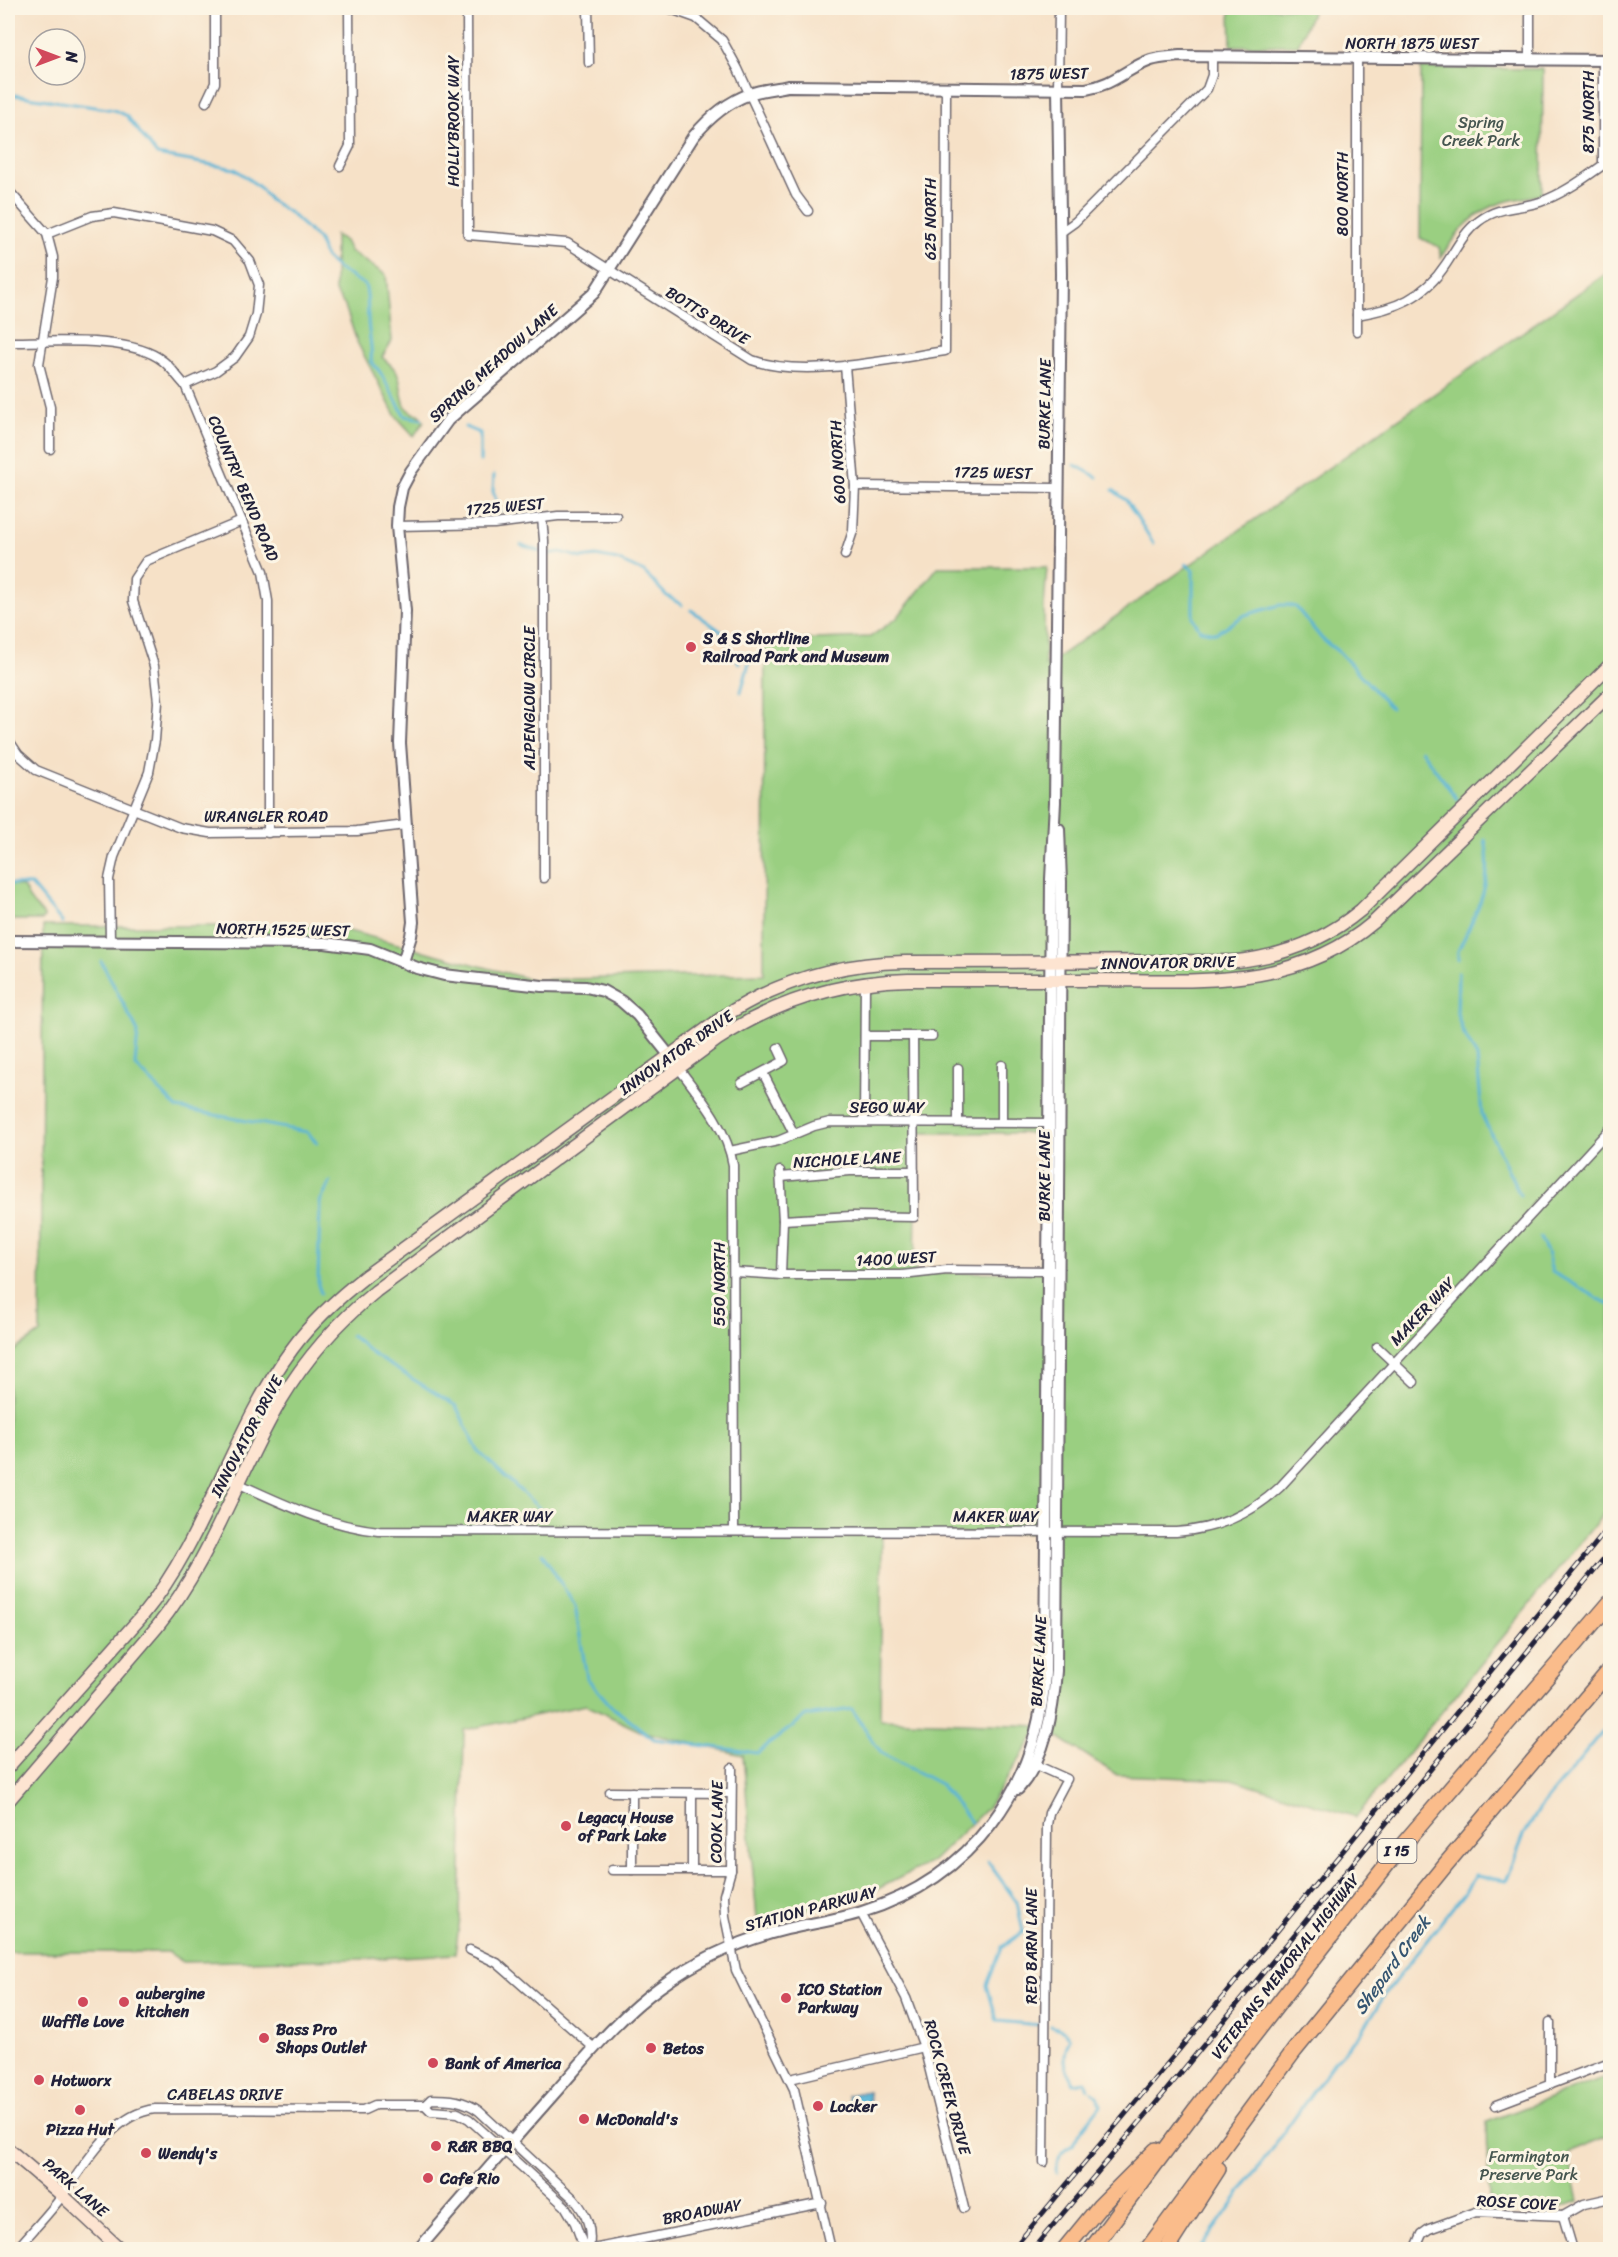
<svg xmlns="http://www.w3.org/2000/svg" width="1618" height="2257" font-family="Sriracha,sans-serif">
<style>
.green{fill:#9acf81;stroke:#5e785e;stroke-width:1.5;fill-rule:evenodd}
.water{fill:#58b4d6;stroke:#3d6b88;stroke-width:1.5}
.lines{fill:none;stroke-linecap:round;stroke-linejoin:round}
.stream{stroke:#58b4d6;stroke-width:3}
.minor-casing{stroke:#6c656c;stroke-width:11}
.tertiary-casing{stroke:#6c656c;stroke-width:14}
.secondary-casing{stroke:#6c656c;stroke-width:15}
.motorway-casing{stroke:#6c656c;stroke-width:18}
.minor{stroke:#fff;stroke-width:8}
.tertiary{stroke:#fff;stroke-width:10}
.secondary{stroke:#fde4d1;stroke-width:12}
.motorway{stroke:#fabc8b;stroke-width:15}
.rail-casing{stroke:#22223b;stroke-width:5}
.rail{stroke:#fcf5e5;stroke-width:3;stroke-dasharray:9;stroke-linecap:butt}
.poi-dot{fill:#d1495b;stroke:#fcf5e5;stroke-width:2}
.labels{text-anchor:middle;stroke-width:6;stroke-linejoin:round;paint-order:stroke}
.shield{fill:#fcf5e5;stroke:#63616e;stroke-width:1.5}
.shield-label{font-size:15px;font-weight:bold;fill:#22223b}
.street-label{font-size:16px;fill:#22223b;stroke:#fcf5e5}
.park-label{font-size:16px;fill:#465650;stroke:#fcf5e5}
.poi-label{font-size:16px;font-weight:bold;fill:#22223b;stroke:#fcf5e5;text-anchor:start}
.water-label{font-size:18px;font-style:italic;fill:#355571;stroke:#fcf5e5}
</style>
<rect width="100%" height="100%" fill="#fcf5e5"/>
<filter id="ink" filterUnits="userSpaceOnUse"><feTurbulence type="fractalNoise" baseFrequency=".0167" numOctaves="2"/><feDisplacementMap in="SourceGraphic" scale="12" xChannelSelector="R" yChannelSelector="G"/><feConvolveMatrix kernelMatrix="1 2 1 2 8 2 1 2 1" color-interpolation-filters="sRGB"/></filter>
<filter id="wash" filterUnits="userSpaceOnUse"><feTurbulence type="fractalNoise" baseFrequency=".008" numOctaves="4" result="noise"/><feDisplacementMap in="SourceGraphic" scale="24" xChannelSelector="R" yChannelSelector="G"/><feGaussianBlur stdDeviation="1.35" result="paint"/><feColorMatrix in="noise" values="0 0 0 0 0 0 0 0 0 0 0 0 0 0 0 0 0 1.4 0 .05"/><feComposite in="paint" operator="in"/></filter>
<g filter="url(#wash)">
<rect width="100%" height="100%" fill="#f6e1c7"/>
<!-- green -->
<g class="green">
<polygon points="1230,8 1314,8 1298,45 1231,46"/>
<path d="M1421,68L1543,69L1542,194C1530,198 1517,198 1504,202C1474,211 1457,232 1441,257L1439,247L1420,238Z"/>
<path d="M335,235L345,241L350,251L386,275L392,341L382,357C386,361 393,366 396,371C405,385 397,413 419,414L424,421L414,436L395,415L357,342L345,306L335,292Z"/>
<path d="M1610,271V1506L1356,1817L1235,1780L1117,1775L1041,1726L988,1807L933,1861L860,1898L757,1919L743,1755L640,1731L586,1705L464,1730L460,1918L455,1954L361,1959L183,1962L168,1952H8V1355L40,1333L43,926H330L533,980L764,974L765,641L870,637L897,618L938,567H1047L1044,607L1045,666ZM917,1133H1041V1272L915,1273ZM1039,1533L1041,1726L880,1720L882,1535Z"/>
<path d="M8,884L23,887C27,892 27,897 31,901C35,908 42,910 45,918L42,920H8Z"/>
<polygon points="1610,2075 1610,2136 1568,2153 1579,2201 1565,2206 1558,2211 1489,2206 1487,2122"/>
</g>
<!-- water -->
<polygon class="water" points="868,2091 870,2103 850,2107 847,2095"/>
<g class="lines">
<!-- stream -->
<g class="stream">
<path d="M8,94L114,110L127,116L157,155L235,169L258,186L270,200L290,213L318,239L325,257L338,269L365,285C369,297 367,306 368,318C368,333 373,346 371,361L380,372L405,416L422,419"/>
<polyline points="465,427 480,433 480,461"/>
<polyline points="1075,465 1097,477"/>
<polyline points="494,475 493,491 500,512"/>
<polyline points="1113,490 1126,500 1154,544"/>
<polyline points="521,545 548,554 561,552 582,558 596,556 617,560 644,572 667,596 682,605"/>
<polyline points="1186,564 1193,570 1193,618 1200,630 1216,633 1245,615 1280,605 1288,605 1296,607 1322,639 1340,653 1391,708"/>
<polyline points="691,610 722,632 739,663"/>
<polyline points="741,692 749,663"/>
<polyline points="1421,750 1457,799"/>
<polyline points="8,884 31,885 62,922"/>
<path d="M1458,959V951C1475,915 1495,881 1485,840"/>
<polyline points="101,961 138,1032 135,1065 177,1108 307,1132 317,1143"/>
<polyline points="1458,972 1457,1014 1463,1032 1477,1057 1482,1115 1520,1195"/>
<polyline points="1540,1238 1547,1252 1552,1272 1610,1305"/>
<polyline points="321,1293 318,1285 320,1202 330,1182"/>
<polyline points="351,1335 374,1355 456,1406 478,1451 541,1510"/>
<polyline points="542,1553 575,1606 587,1678 612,1707 654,1739 757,1753 806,1716 852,1709 881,1753 940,1784 971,1822"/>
<polyline points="988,1862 1017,1902 1023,1932 1002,1947 987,1985 997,2021 1040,2025"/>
<path d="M1051,2026C1060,2029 1066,2030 1070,2039C1062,2054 1064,2069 1074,2083L1085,2081L1088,2089"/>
<path d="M1057,2172C1056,2158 1060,2152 1073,2145C1075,2136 1094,2115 1101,2105L1097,2096L1092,2092"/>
<polyline points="1199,2250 1334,2062 1361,2033 1388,1990 1463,1894 1476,1876 1506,1881 1524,1835 1540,1808 1610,1723"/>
</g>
</g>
</g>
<g filter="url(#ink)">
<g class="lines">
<!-- minor casing -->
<g class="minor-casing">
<g id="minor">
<path d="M467,8L468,235L567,243L752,360C803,379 891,359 945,351L946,88"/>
<polyline points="588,8 589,63"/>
<polyline points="668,8 696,18 722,40 738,69 796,195 808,211"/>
<polyline points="1357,58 1357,331"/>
<polyline points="1530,59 1530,8"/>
<polyline points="1058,89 1059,8"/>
<polyline points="206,102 215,83 215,8"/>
<polyline points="340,166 350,146 349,8"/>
<polyline points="8,190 47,234 53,257 53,277 39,364 50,407 50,449"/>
<polyline points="1061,232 1075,222 1207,89 1212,75 1212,56"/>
<polyline points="47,234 92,216 114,213 212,231 233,241 250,261 259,285 256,314 249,337 235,357 216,371 185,385"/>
<path d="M1357,315C1395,309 1424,298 1446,264C1456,249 1464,232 1479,221C1499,206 1518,209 1540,202C1563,194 1583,179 1603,165V60"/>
<path d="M8,342C48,342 132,335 163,361C171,367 178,378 185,385L263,572L268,601V833"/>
<polyline points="845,366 855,486 853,531 845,555"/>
<polyline points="855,486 1058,488"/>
<polyline points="542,518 544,540 544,878"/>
<polyline points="397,526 494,524 558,516 616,516"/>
<polyline points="8,739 18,754 36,770 181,828 210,833 357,831 406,825"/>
<polyline points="110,941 109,879 114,857 149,772 155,740 158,702 154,666 133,601 134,579 146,561 242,521"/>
<polyline points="865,1036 932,1036"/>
<path d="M669,1055C693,1089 726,1123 733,1165L734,1531"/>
<polyline points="1002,1065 1002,1122"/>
<polyline points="958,1068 958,1122"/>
<polyline points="763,1073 794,1134"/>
<polyline points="742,1083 784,1061 778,1048"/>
<polyline points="864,1122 865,983"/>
<polyline points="730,1151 778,1141 814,1126 830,1122 1049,1123"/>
<polyline points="780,1171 783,1220 781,1275"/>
<polyline points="781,1177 850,1171 914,1171"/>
<polyline points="783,1220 852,1216 914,1217 913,1036"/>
<polyline points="734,1272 781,1275 902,1275 947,1270 1054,1271"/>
<polyline points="1377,1347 1414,1382"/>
<path d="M222,1476C273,1499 322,1525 379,1531L1176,1532C1217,1529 1250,1515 1280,1487L1610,1129"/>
<polyline points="1029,1762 1067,1779 1049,1813 1047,1825 1044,2162"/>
<polyline points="732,1768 731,1870 724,1895 725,1916 736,1970 794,2089 831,2250"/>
<polyline points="610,1792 731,1793"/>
<polyline points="612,1870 731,1870"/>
<polyline points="632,1870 632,1792"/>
<polyline points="692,1870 692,1793"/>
<polyline points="861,1913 906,1998 924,2047 964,2208"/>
<polyline points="470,1950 497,1963 594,2048"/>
<polyline points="790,2079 924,2047"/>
<polyline points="1550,2085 1550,2022"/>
<polyline points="425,2105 431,2111 458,2113 469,2119 565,2206 575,2223 582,2242 589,2249"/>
<polyline points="1496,2105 1610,2062"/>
<polyline points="1563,2216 1584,2204 1610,2198"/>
<polyline points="1563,2216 1573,2250"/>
<path d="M16,2250C31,2232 48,2215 62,2196C86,2164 112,2114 155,2109L364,2110L375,2105H425L431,2099C450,2099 464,2100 479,2111L574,2199C588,2215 592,2229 589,2250"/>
<polyline points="588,2250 822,2203"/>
<polyline points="1415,2250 1422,2234 1429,2229 1476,2212 1563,2216"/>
</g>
</g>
<!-- tertiary casing -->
<g class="tertiary-casing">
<g id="tertiary">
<polyline points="8,941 325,943 370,949 417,968 444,975 542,986 586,987 603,991 621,1001 637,1015 669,1055"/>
<path d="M403,962L411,936L413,922L400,743L405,611L397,526L398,507L402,488L411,471L448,420L594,293L693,137C708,119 727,102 750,94C762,89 776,89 788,86L1086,89C1114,85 1127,68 1151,60C1160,57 1171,57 1180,56L1610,60"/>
<path d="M1018,1789C1046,1758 1053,1711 1056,1671L1061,882L1059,829"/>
<path d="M418,2250C462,2198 507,2147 552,2096C586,2058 618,2017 660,1987C698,1959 741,1940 787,1929C812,1923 837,1920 862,1912C972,1878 1038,1787 1045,1673L1051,879L1055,802L1061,274L1058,89"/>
</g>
</g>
<!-- secondary casing -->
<g class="secondary-casing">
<g id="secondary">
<path d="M8,1767L142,1616C208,1536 231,1431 292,1349C313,1320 339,1297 367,1275L723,1017C778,981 839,963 905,962L1237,961C1283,956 1325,940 1361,910L1610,665"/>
<path d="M8,1801L157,1627C212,1559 237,1475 281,1400C306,1358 338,1322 376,1291L718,1039C776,1001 839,982 908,980C970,980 1033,980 1095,980C1195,980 1293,991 1374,922L1610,694"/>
<polyline points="8,2149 62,2195 121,2250"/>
</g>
</g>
<!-- motorway casing -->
<g class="motorway-casing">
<g id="motorway">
<polyline points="1064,2250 1100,2206 1156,2150"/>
<polyline points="1091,2250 1196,2109 1395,1854 1610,1603"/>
<polyline points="1147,2250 1294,2051 1446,1864 1610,1670"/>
<polyline points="1166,2250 1218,2169"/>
</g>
</g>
<!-- minor -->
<use href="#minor" class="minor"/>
<!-- tertiary -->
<use href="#tertiary" class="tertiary"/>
<!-- secondary -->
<use href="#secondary" class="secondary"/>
<!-- motorway -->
<use href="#motorway" class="motorway"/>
<!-- rail casing -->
<g class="rail-casing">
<g id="rail">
<polyline points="1012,2250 1208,2015 1610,1526"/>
<polyline points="1032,2250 1151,2109 1610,1551"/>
</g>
</g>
<!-- rail -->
<use href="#rail" class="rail"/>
</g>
</g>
<!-- markers -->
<g class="poi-dot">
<circle cx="691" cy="647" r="6"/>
<circle cx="566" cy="1826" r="6"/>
<circle cx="786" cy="1998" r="6"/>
<circle cx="83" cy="2002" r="6"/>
<circle cx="124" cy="2002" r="6"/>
<circle cx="264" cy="2038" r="6"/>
<circle cx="651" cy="2048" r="6"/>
<circle cx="433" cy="2063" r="6"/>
<circle cx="39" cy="2080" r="6"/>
<circle cx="818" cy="2106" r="6"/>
<circle cx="80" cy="2110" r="6"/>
<circle cx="584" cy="2119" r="6"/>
<circle cx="436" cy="2146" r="6"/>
<circle cx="146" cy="2153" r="6"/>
<circle cx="428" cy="2178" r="6"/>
</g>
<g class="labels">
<!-- shield labels -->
<rect class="shield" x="1377.5" y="1839" width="39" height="24" rx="4.5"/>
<g class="shield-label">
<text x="1397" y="1856">I 15</text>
</g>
<!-- street labels -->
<g class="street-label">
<text x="1412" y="49">NORTH 1875 WEST</text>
<text transform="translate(1049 73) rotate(-1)" y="6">1875 WEST</text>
<text transform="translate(1588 112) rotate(-90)" y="6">875 NORTH</text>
<text transform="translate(453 121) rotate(-90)" y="6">HOLLYBROOK WAY</text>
<text transform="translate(1342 194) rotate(-90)" y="6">800 NORTH</text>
<text transform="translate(930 219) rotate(-90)" y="6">625 NORTH</text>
<text transform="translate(708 315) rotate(32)" y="6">BOTTS DRIVE</text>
<text transform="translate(493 363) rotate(-42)" y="6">SPRING MEADOW LANE</text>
<text transform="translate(1044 404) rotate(-89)" y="6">BURKE LANE</text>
<text transform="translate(837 462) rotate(-93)" y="6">600 NORTH</text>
<text transform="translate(993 472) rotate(1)" y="6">1725 WEST</text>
<text transform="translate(244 488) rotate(67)" y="6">COUNTRY BEND ROAD</text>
<text transform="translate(505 506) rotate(-5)" y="6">1725 WEST</text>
<text transform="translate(529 698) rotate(-90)" y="6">ALPENGLOW CIRCLE</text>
<text x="266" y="822">WRANGLER ROAD</text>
<text transform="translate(283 929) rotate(1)" y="6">NORTH 1525 WEST</text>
<text transform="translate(1168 962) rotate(-1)" y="6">INNOVATOR DRIVE</text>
<text transform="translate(676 1052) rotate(-35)" y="6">INNOVATOR DRIVE</text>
<text x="887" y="1113">SEGO WAY</text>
<text transform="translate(847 1159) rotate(-3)" y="6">NICHOLE LANE</text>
<text transform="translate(1044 1176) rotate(-90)" y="6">BURKE LANE</text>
<text transform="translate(896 1258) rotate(-3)" y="6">1400 WEST</text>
<text transform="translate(719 1284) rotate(-90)" y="6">550 NORTH</text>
<text transform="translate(1422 1311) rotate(-47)" y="6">MAKER WAY</text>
<text transform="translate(246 1436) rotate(-62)" y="6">INNOVATOR DRIVE</text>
<text x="510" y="1522">MAKER WAY</text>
<text x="996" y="1522">MAKER WAY</text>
<text transform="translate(1038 1661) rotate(-87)" y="6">BURKE LANE</text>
<text transform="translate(716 1822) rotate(-89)" y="6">COOK LANE</text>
<text transform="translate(811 1908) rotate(-15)" y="6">STATION PARKWAY</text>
<text transform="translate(1031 1946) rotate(-90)" y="6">RED BARN LANE</text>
<text transform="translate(1285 1966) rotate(-52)" y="6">VETERANS MEMORIAL HIGHWAY</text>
<text transform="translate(948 2087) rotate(75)" y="6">ROCK CREEK DRIVE</text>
<text x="225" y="2100">CABELAS DRIVE</text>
<text transform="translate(76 2187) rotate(41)" y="6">PARK LANE</text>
<text transform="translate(1517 2202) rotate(3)" y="6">ROSE COVE</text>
<text transform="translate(702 2211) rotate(-11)" y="6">BROADWAY</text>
</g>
<!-- park labels -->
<g class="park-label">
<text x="1481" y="128">Spring<tspan x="1481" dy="18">Creek Park</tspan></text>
<text x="1529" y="2162">Farmington<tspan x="1529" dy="18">Preserve Park</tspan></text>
</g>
<!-- poi labels -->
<g class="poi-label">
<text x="703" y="644">S &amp; S Shortline<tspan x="703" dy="18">Railroad Park and Museum</tspan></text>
<text x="578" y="1823">Legacy House<tspan x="578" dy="18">of Park Lake</tspan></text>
<text x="798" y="1995">ICO Station<tspan x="798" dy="18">Parkway</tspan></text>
<text x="136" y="1999">aubergine<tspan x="136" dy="18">kitchen</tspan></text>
<text x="83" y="2027" text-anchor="middle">Waffle Love</text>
<text x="276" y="2035">Bass Pro<tspan x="276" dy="18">Shops Outlet</tspan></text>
<text x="663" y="2054">Betos</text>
<text x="445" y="2069">Bank of America</text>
<text x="51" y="2086">Hotworx</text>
<text x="830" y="2112">Locker</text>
<text x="596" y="2125">McDonald's</text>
<text x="80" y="2135" text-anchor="middle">Pizza Hut</text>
<text x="448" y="2152">R&amp;R BBQ</text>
<text x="158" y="2159">Wendy's</text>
<text x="440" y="2184">Cafe Rio</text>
</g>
<!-- water labels -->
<g class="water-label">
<text transform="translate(1392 1965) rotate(-54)" y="6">Shepard Creek</text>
</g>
</g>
<!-- margin -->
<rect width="1618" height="2257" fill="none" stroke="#fcf5e5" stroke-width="30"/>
<!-- north arrow -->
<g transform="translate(57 57) rotate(90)"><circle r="28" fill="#fcf5e5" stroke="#a5a1a1" stroke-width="1.5"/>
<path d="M0-4.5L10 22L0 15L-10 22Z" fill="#d1495b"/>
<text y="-9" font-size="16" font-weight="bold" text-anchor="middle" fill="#22223b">N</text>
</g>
</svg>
